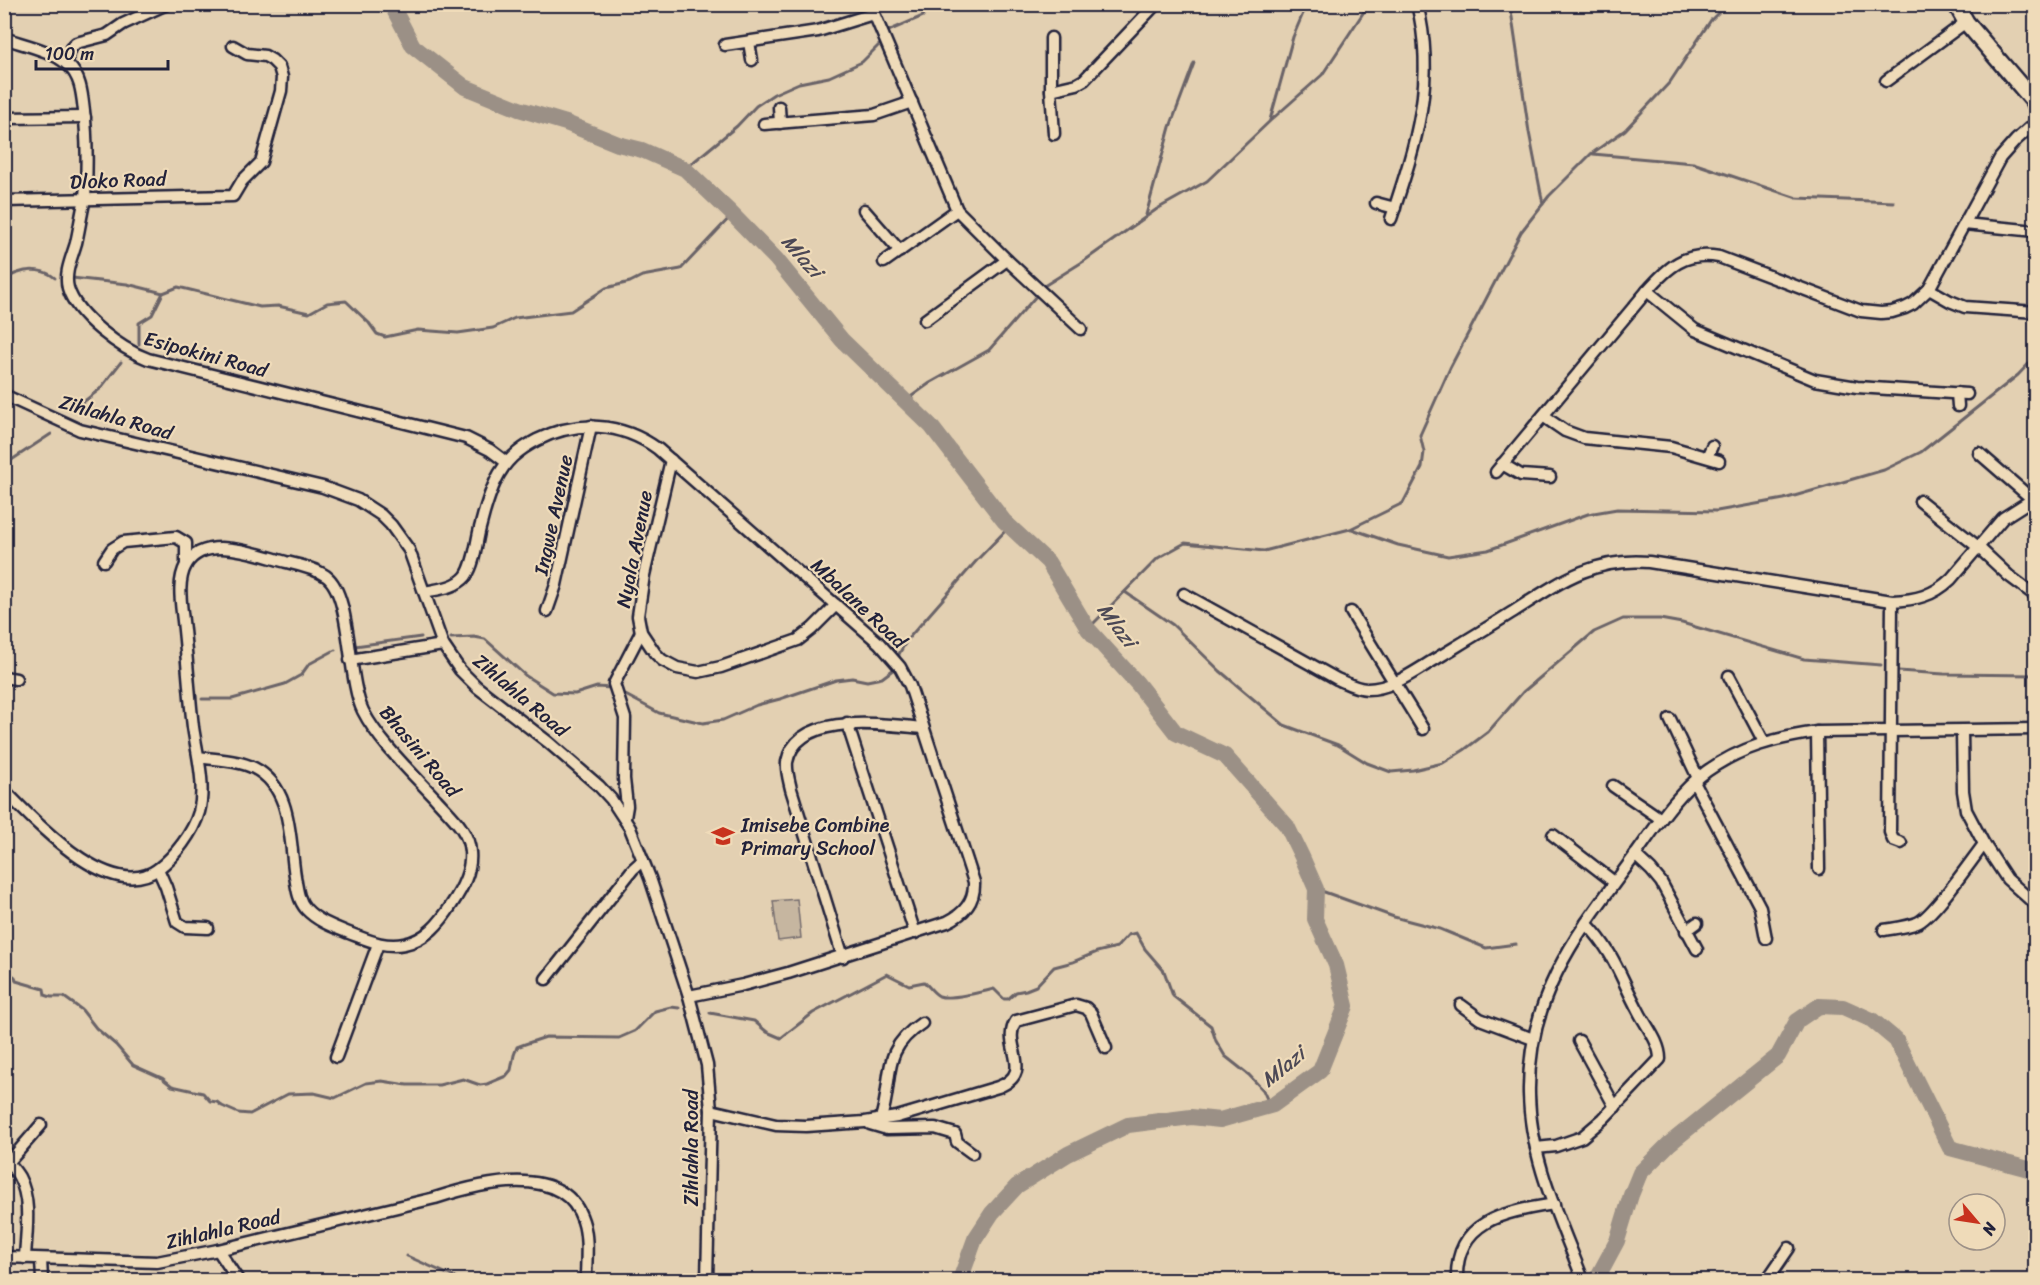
<svg xmlns="http://www.w3.org/2000/svg" width="2040" height="1285" font-family="Sriracha,sans-serif">
<style>
.green{fill:#c6b6a0;stroke:#746c6e;stroke-width:1.5}
.lines{fill:none;stroke-linecap:round;stroke-linejoin:round}
.stream{stroke:#6b6468;stroke-width:3}
.river{stroke:#9b9086;stroke-width:16}
.street-casing{stroke:#22223b;stroke-width:15}
.secondary-casing{stroke:#22223b;stroke-width:20}
.street{stroke:#efdbb9;stroke-width:10}
.secondary{stroke:#efdbb9;stroke-width:15}
.labels{text-anchor:middle;stroke-width:4.5;stroke-linejoin:round;paint-order:stroke}
.street-label{font-size:20px;fill:#22223b;stroke:#efdbb9}
.poi-label{font-size:20px;fill:#22223b;stroke:#efdbb9;text-anchor:start}
.water-label{font-size:21px;font-style:italic;fill:#4c4855;stroke:#efdbb9}
</style>
<rect width="100%" height="100%" fill="#e3d0b2"/>
<filter id="ink" filterUnits="userSpaceOnUse"><feTurbulence type="fractalNoise" baseFrequency=".0167" numOctaves="2"/><feDisplacementMap in="SourceGraphic" scale="12" xChannelSelector="R" yChannelSelector="G"/><feConvolveMatrix kernelMatrix="1 2 1 2 8 2 1 2 1" color-interpolation-filters="sRGB"/></filter>
<g filter="url(#ink)">
<!-- green -->
<polygon class="green" points="797,899 801,938 778,941 773,901"/>
<g class="lines">
<!-- stream -->
<g class="stream">
<polyline points="1510,4 1529,132 1543,204"/>
<polyline points="1852,4 1871,6"/>
<polyline points="886,32 923,16 929,4"/>
<polyline points="1270,120 1293,37 1307,4"/>
<polyline points="1593,154 1693,163 1797,198 1894,202"/>
<polyline points="685,169 737,126 756,106 774,94 799,83 829,77 862,62 879,45"/>
<polyline points="1146,215 1170,127 1194,63"/>
<polyline points="72,278 127,284 163,293"/>
<path d="M4,279C9,278 13,274 18,273C30,268 46,270 55,278"/>
<polyline points="1044,286 1084,261 1157,209 1207,181 1270,121 1322,75 1367,7"/>
<polyline points="139,344 139,323 152,315 163,293 178,287 260,307 278,306 309,313 327,303 346,301 369,323 377,334 385,337 418,330 458,333 493,328 515,318 571,311 606,288 630,282 642,276 681,269 732,215"/>
<polyline points="905,401 930,383 989,350 1037,295"/>
<polyline points="82,403 100,389 121,362"/>
<polyline points="4,465 51,434"/>
<polyline points="1352,529 1398,545 1448,556 1488,550 1588,514 1617,509 1717,511 1784,499 1884,470 1921,452 2018,375 2036,356"/>
<polyline points="1125,592 1173,625 1220,671 1284,725 1338,745 1367,763 1391,772 1413,770 1443,763 1464,750 1488,732 1523,692 1594,632 1623,619 1660,619 1682,623 1804,659 1881,665"/>
<polyline points="1088,629 1158,558 1185,543 1264,551 1350,529 1403,503 1422,467 1424,452 1420,435 1450,368 1521,232 1549,196 1591,154 1625,130 1670,82 1711,20 1727,4"/>
<polyline points="451,638 474,637 485,639 526,676 553,693 575,694 597,687 611,688"/>
<polyline points="355,646 421,637"/>
<polyline points="899,660 899,654 907,640 978,559 1010,526"/>
<polyline points="1898,671 1944,674 2036,675"/>
<polyline points="620,692 659,713 703,723 723,720 757,705 780,699 836,680 852,678 867,681 882,678 898,666"/>
<polyline points="202,699 232,699 285,684 301,675 309,664 335,650"/>
<polyline points="1316,889 1394,917 1440,929 1486,948 1516,944"/>
<polyline points="4,969 15,977 16,981 44,989 45,995 51,997 64,997 82,1010 96,1028 116,1045 133,1065 162,1078 172,1086 203,1093 210,1101 217,1102 222,1106 238,1113 250,1114 288,1094 314,1093 335,1098 366,1083 382,1081 407,1085 439,1085 463,1079 480,1085 487,1084 506,1076 511,1070 514,1055 517,1047 525,1044 546,1037 619,1038 635,1031 655,1011 671,1007 679,1008"/>
<path d="M710,1013L754,1021L767,1032L781,1038L813,1013L887,974L909,985L924,982C929,986 933,993 939,996C949,1000 982,992 994,989L1004,999H1008L1016,992L1026,990L1036,986L1054,967L1073,962L1097,952L1117,947L1128,935L1136,933L1145,949L1164,971L1173,996L1211,1026L1216,1041L1225,1056L1249,1075L1263,1090L1270,1106"/>
<polyline points="407,1256 461,1280"/>
</g>
<!-- river -->
<g class="river">
<polyline points="391,4 413,46 465,87 519,109 566,123 618,144 642,150 685,169 730,212 776,259 842,340 931,426 1004,521 1048,562 1088,629 1137,683 1176,733 1225,756 1287,826 1302,857 1316,889 1315,919 1336,965 1346,1006 1320,1071 1273,1105 1220,1120 1191,1117 1128,1125 1068,1154 1017,1186 992,1213 975,1239 960,1280"/>
<polyline points="1596,1280 1617,1241 1631,1195 1640,1173 1669,1144 1778,1056 1797,1021 1819,1006 1843,1007 1872,1020 1896,1040 1950,1148 2036,1171"/>
</g>
<!-- street casing -->
<g class="street-casing">
<g id="street">
<polyline points="870,4 957,210 1007,260 1081,329"/>
<path d="M4,38C24,45 52,50 68,65C81,77 82,94 84,111C87,134 88,180 84,203C81,216 79,230 76,243C72,257 64,273 68,288C76,316 121,349 148,359L466,438L490,450L506,462"/>
<polyline points="1051,38 1051,90 1054,134"/>
<polyline points="749,42 752,60"/>
<polyline points="725,45 818,31 873,14"/>
<polyline points="66,62 71,48 76,43 107,35 123,24 167,4"/>
<polyline points="1886,81 1966,22"/>
<polyline points="1051,90 1077,84 1084,80 1156,4"/>
<polyline points="779,107 780,123"/>
<polyline points="4,118 85,117"/>
<polyline points="764,124 874,115 912,102"/>
<polyline points="4,201 233,196 242,181 261,162 281,91 282,77 279,67 272,60 265,56 247,54 233,46"/>
<polyline points="1376,203 1395,208"/>
<polyline points="864,210 900,251"/>
<path d="M1391,219C1415,146 1437,82 1417,4"/>
<polyline points="1964,224 2036,231"/>
<polyline points="884,262 957,210"/>
<polyline points="1929,289 1950,301 1965,307 2036,312"/>
<polyline points="1647,291 1695,330 1815,380 1857,387 1967,394"/>
<polyline points="925,320 1007,260"/>
<polyline points="1957,393 1958,406"/>
<polyline points="4,395 80,430 323,487 358,500 381,515 391,525 409,550 443,645 460,670 477,687 548,742 599,786 611,799 630,828 650,878 689,996 707,1065 711,1110 707,1280"/>
<polyline points="1543,416 1565,431 1584,438 1671,447 1719,461"/>
<polyline points="1979,453 2032,499"/>
<polyline points="1707,457 1712,446"/>
<polyline points="671,460 644,575 638,616 641,632 655,653 662,660 677,668 698,672 721,667 798,640 812,629 836,605"/>
<polyline points="1502,464 1521,475 1550,477"/>
<path d="M1496,472L1647,291C1668,267 1685,251 1719,257L1861,311L1881,313L1892,312L1905,308L1913,304L1929,289L2000,158L2016,140L2036,122"/>
<polyline points="1920,501 1978,547 2009,576 2036,596"/>
<polyline points="104,561 112,549 123,542 176,537 186,543 186,565"/>
<path d="M424,592C439,589 456,588 466,576C475,563 476,543 480,528C484,512 489,495 496,480C505,461 518,450 537,440C577,420 621,422 658,449L879,643L900,667L910,686L974,882C975,902 964,914 947,922L788,973L743,985L689,996"/>
<path d="M1184,594L1337,679C1346,683 1357,689 1367,689C1390,689 1411,674 1429,663C1457,646 1484,630 1511,613C1557,584 1592,557 1649,562L1892,601C1916,600 1933,596 1951,579L2003,518L2036,497"/>
<polyline points="1892,601 1890,832 1893,840 1901,843"/>
<polyline points="547,611 556,585 591,426"/>
<polyline points="1351,612 1423,729"/>
<polyline points="350,660 443,645"/>
<polyline points="1729,676 1764,742"/>
<polyline points="4,677 16,679"/>
<polyline points="1670,719 1698,778"/>
<polyline points="847,723 915,933"/>
<polyline points="1962,731 1963,791 1966,810 1984,844 2007,879 2036,905"/>
<polyline points="1817,732 1819,869"/>
<polyline points="1694,782 1760,907 1766,938"/>
<polyline points="1613,786 1661,819"/>
<path d="M4,790C35,821 110,904 158,869C175,856 193,833 199,812C206,785 197,754 193,727C189,692 187,656 183,621C181,603 177,581 186,565C205,533 259,555 286,562C299,565 314,568 326,576C352,595 347,679 363,711C378,741 413,774 436,799C449,814 469,830 470,852C472,871 462,889 452,904C440,923 426,940 404,944C384,948 368,940 349,933C334,927 317,921 306,909C298,900 297,888 295,876C289,839 293,788 254,768C238,760 217,760 199,757"/>
<polyline points="625,818 627,806 624,779 625,718 614,684 641,632"/>
<polyline points="1553,835 1614,882"/>
<polyline points="1635,855 1651,870 1661,882 1697,949"/>
<polyline points="158,869 166,887 177,922 185,927 208,928"/>
<path d="M1884,930C1895,928 1907,927 1917,923C1933,917 1971,861 1984,844"/>
<polyline points="1686,931 1697,923"/>
<path d="M843,957L791,789C789,780 786,771 787,762C797,710 887,725 923,728"/>
<polyline points="546,979 633,869 643,860"/>
<polyline points="1461,1005 1480,1019 1533,1039"/>
<polyline points="1579,1041 1615,1107"/>
<polyline points="336,1057 378,944"/>
<path d="M711,1110L776,1125L806,1126L865,1122L897,1117L998,1087C1037,1072 1000,1045 1016,1021L1076,1005L1086,1008L1091,1013L1106,1048"/>
<path d="M880,1121C895,1079 878,1052 922,1023"/>
<polyline points="870,1124 887,1129 935,1128 955,1134 957,1142 972,1153"/>
<path d="M1536,1148L1556,1146L1582,1137L1603,1119L1660,1059C1660,1042 1646,1026 1639,1012C1620,977 1615,953 1586,923"/>
<path d="M4,1157C9,1164 15,1170 19,1177C32,1201 26,1233 25,1258"/>
<polyline points="8,1163 41,1125"/>
<polyline points="218,1250 238,1280"/>
<path d="M4,1257L157,1262L218,1250L435,1198C478,1184 564,1161 583,1221C589,1239 586,1261 586,1280"/>
<polyline points="41,1259 42,1280"/>
<path d="M1457,1280C1455,1219 1506,1212 1554,1204"/>
<path d="M1583,1280C1560,1220 1530,1159 1529,1094C1527,993 1580,930 1636,854C1657,825 1677,793 1707,771C1741,747 1776,738 1817,732L2036,729"/>
<polyline points="1767,1280 1789,1248"/>
</g>
</g>
<!-- secondary casing -->
<g class="secondary-casing">
<polyline id="secondary" points="1956,4 1966,22 2036,104"/>
</g>
<!-- street -->
<use href="#street" class="street"/>
<!-- secondary -->
<use href="#secondary" class="secondary"/>
</g>
</g>
<!-- icons -->
<defs>
<g id="school-bare" transform="scale(1.8)"><path d="M0-5L7-2L0 1L-7-2ZM-4 1L0 2.5L4 1V4Q0 6-4 4Z" fill="#c8321e" stroke="#efdbb9" stroke-width="2.5" paint-order="stroke"/></g>
</defs>
<g fill-rule="evenodd">
<use href="#school-bare" x="723" y="836"/>
</g>
<g class="labels">
<!-- street labels -->
<g class="street-label">
<text transform="translate(118 180) rotate(-2)" y="7">Dloko Road</text>
<text transform="translate(206 354) rotate(15)" y="7">Esipokini Road</text>
<text transform="translate(116 417) rotate(16)" y="7">Zihlahla Road</text>
<text transform="translate(553 515) rotate(-78)" y="7">Ingwe Avenue</text>
<text transform="translate(634 549) rotate(-79)" y="7">Nyala Avenue</text>
<text transform="translate(859 603) rotate(43)" y="7">Mbalane Road</text>
<text transform="translate(521 695) rotate(40)" y="7">Zihlahla Road</text>
<text transform="translate(420 751) rotate(50)" y="7">Bhasini Road</text>
<text transform="translate(691 1148) rotate(-90)" y="7">Zihlahla Road</text>
<text transform="translate(223 1229) rotate(-13)" y="7">Zihlahla Road</text>
</g>
<!-- poi labels -->
<g class="poi-label">
<text x="741" y="832">Imisebe Combine<tspan x="741" dy="23">Primary School</tspan></text>
</g>
<!-- water labels -->
<g class="water-label">
<text transform="translate(802 256) rotate(49)" y="7">Mlazi</text>
<text transform="translate(1117 625) rotate(53)" y="7">Mlazi</text>
<text transform="translate(1283 1067) rotate(-39)" y="7">Mlazi</text>
</g>
</g>
<!-- margin -->
<rect width="2040" height="1285" fill="none" stroke="#efdbb9" stroke-width="24"/>
<rect x="12" y="12" width="2016" height="1261" fill="none" stroke="#22223b" stroke-width="2" filter="url(#ink)"/>
<!-- north arrow -->
<g transform="translate(1977 1222) rotate(119)"><circle r="28" fill="#efdbb9" stroke="#9d9187" stroke-width="1.5"/>
<path d="M0-4.5L10 22L0 15L-10 22Z" fill="#c8321e"/>
<text y="-9" font-size="16" font-weight="bold" text-anchor="middle" fill="#22223b">N</text>
</g>
<!-- scale -->
<path d="M36 60v9h132v-9" fill="none" stroke="#22223b" stroke-width="3"/>
<text x="45" y="60" font-size="18" fill="#22223b" stroke="#efdbb9" stroke-width="4.5" paint-order="stroke">100 m</text>
</svg>
